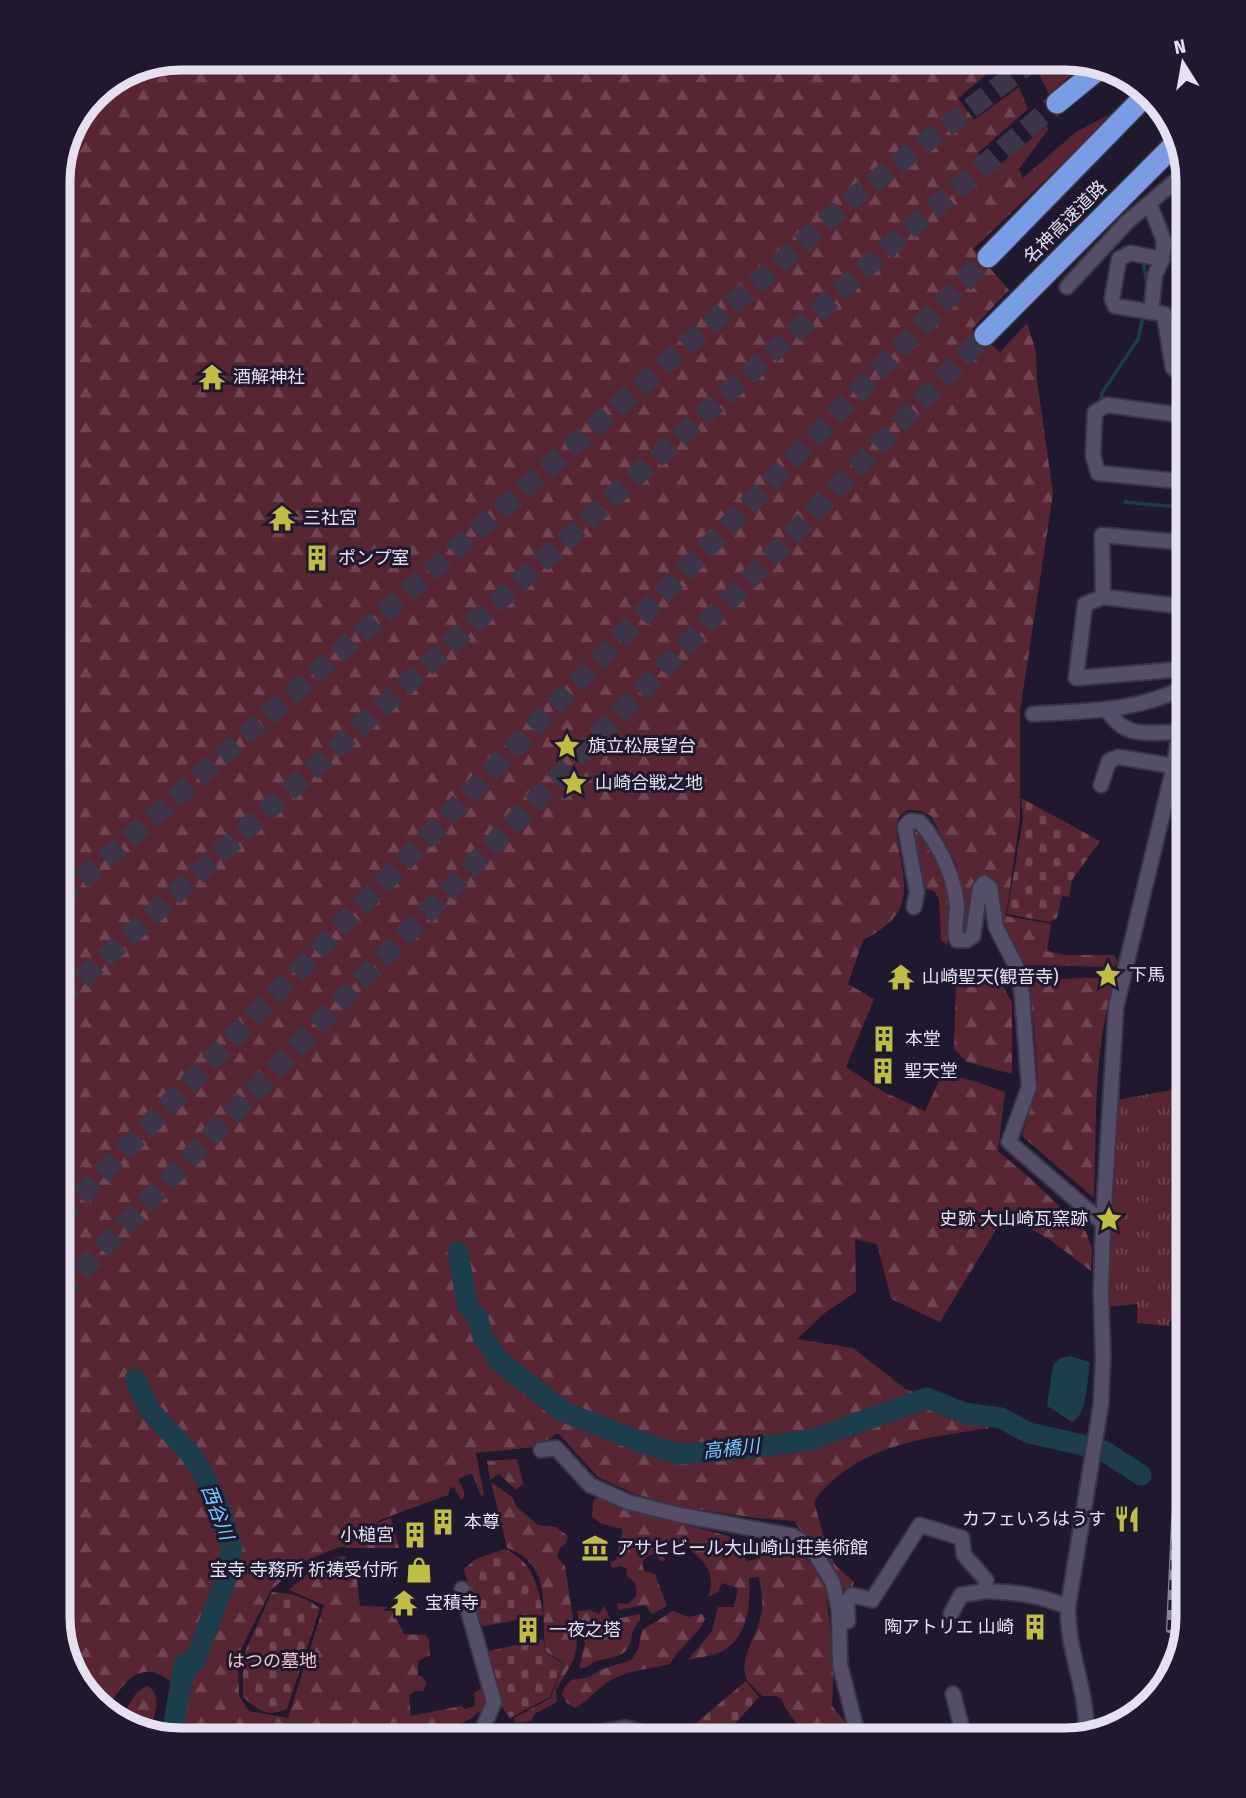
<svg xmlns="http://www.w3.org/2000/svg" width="1246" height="1798" font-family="'Fira Sans Condensed','Noto Sans JP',sans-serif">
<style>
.grass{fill:url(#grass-tufts)}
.forest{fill:url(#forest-firs)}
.cemetery{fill:url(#cemetery-stones)}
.garden{fill:#582633}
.water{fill:#1c3d4c}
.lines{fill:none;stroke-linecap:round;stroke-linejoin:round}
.stream{stroke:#1c3d4c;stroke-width:3.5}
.river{stroke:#1c3d4c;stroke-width:21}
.highway-tunnel{stroke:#3d364b;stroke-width:21;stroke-dasharray:21 10;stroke-linecap:butt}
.street-casing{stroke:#393546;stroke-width:18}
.highway-casing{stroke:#393546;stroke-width:24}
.street{stroke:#554e68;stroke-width:14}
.highway{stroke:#789de4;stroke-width:21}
.rail-casing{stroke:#888395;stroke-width:6}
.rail{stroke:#1f182e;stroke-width:3.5;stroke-dasharray:10;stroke-linecap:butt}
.labels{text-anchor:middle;stroke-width:6;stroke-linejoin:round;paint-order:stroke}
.street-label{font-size:18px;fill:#e5e1f0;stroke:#1f182e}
.poi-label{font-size:18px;fill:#e5e1f0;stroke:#1f182e;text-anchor:start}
.park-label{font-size:18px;fill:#f4c2cb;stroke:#1f182e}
.water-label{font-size:19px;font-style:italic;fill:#66d1ff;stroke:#1f182e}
.rim{fill:none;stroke:#e5e1f0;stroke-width:9}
</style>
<defs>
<pattern id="grass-tufts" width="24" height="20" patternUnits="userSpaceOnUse" patternTransform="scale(1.75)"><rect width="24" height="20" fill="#582633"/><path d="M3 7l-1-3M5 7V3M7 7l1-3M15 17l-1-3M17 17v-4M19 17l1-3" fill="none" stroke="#704551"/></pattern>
<pattern id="forest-firs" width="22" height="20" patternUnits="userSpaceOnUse" patternTransform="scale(1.75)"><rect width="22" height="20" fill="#582633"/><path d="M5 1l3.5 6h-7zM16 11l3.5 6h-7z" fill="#704551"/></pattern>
<pattern id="cemetery-stones" width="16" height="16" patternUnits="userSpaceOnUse" patternTransform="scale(1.75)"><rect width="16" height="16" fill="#582633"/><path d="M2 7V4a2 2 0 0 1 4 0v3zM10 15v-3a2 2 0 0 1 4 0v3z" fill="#704551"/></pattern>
</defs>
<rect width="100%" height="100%" fill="#1f182e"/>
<!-- grass -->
<polygon class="grass" points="1188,1087 1188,1199 1180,1250 1173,1321 1169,1321 1169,1326 1137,1323 1137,1304 1108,1307 1107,1271 1116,1100"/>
<!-- forest -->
<g class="forest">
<path d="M181,58H970L986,75L958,98L974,120L1019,87L1028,109L978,153L993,170L1047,126L1048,130L1019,169L1023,178L1076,132L1110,114L1076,151L973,249L1009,290L972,329L1000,352L1027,323L1036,351L1037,380L1053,494L1020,711V818L1006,916L1051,924L1047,951L1065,955H1114L1118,962L1114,967L1022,965L1001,926L996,888L984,874L974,883L966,936H960L961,900L957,865L931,816L921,811L907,810L899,817L896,826C900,880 924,909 863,940L848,984L874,999L846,1067L884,1092L925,1111L943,1073L977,1082L1005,1092L998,1151L1032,1180L1086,1232L1092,1249L1091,1271L1049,1239L1005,1215L940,1322L891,1299L877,1244L855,1239L856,1292L826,1312L797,1339L853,1348L904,1388L962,1414L980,1418L989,1428C924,1438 856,1445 814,1501L827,1549L836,1566L854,1582L852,1588L845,1591L813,1537L802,1532L794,1521L756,1518L683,1507L632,1493L598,1477L558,1433L536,1447L476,1453L484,1495L481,1496L472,1473L458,1479L464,1491V1498L461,1500L454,1487L450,1488L448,1495L382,1519L359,1536L346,1539L345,1547H339L303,1562L271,1590L238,1655L239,1696L249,1711L288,1718L324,1605L289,1590C303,1577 326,1555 346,1556V1568L361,1570L357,1581L360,1606L390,1607L404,1634L425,1635L429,1640L430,1655L418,1661V1675L423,1677L426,1683L423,1691H415L409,1696L411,1716L461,1706L465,1709L475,1706L474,1693L483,1688L487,1705C466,1724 459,1726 431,1731L423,1725L429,1732L418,1740H175C169,1722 175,1701 171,1682C140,1656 121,1684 107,1711L74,1678L58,1617V172L70,127L99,89Z"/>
<path d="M912,832H921C943,871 959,899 947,945L941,940L939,899L934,891L923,888Z"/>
<path d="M1116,977C1092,1047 1097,1125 1094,1198L1022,1136L1038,1080L1034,1025L1026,980Z"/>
<polygon points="999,979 1012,1003 1012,1074 967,1062 954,1049 956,984 973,980"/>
<polygon points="517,1459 523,1484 516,1490 499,1474 490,1480 487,1461"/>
<path d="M491,1482L513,1498L516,1506L538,1525L556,1527L568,1536L566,1543L559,1549L557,1557L565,1566L577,1644L574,1659L556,1690L557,1702L534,1714L532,1721L515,1723L514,1718L551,1698L564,1663L546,1652C539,1612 556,1566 507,1548Z"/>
<path d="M597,1497L624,1509L732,1537L741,1547L746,1561L756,1559L759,1549L772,1545L798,1548L825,1582L834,1665L832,1706L846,1723L849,1740H802V1731L786,1709L781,1699L776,1696H762C757,1690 746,1682 745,1674C741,1654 758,1634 761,1615C764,1602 761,1590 759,1577L749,1578C751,1602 748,1634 726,1649C716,1656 700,1657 688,1660L712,1631L718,1607H734L738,1588L722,1583L718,1592L708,1597C720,1569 695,1549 670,1541L660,1546L665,1560L662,1562L654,1554L647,1556L642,1562L644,1571L655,1574L667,1606L652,1614L645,1605L618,1610L617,1603L628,1604L636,1596C637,1585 636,1582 627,1576L626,1568L621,1566L612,1568L610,1562L616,1560L623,1529L602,1524L592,1517L593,1502Z"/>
<path d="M604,1606L611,1620L640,1614V1620C630,1631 634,1635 629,1646C623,1659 606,1657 594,1662C588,1666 587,1668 579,1668L585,1644L577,1611L590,1610L599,1614Z"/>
<path d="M673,1611L688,1617L702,1614L705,1619C697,1637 679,1647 670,1664C650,1669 629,1670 611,1680C597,1688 589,1701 575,1708L567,1703L562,1695L564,1688L571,1680L589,1677L600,1670L631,1660L638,1650L642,1630Z"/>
<path d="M148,1686C164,1697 153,1718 149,1733L120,1724C126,1711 133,1690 148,1686Z"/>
</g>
<!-- cemetery -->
<g class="cemetery">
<polygon points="1021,798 1100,841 1072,880 1069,897 1062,896 1057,918 1049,922 1007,914 1023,819"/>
<path d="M391,1518L399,1548H346L347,1540C365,1536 374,1522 391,1518Z"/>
<path d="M505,1549C534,1563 538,1586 543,1615L480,1627L464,1569L476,1559Z"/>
<path d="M272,1592C292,1593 305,1597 320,1608L287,1709C267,1718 258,1710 243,1697V1656Z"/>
<polygon points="543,1639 546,1653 563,1664 550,1697 510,1718 500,1704 485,1652"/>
<polygon points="746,1681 759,1697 734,1725 736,1729 726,1740 676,1740"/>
</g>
<!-- garden -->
<polygon class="garden" points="1056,58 1076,59 1077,66 1075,71 1049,95 1037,70"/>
<!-- water -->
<path class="water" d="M1070,1356L1090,1362C1087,1379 1088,1415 1072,1422L1047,1406L1053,1365L1060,1358Z"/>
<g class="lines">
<!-- stream -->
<g class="stream">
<polyline points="1143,261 1147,284 1145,298"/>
<polyline points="1101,402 1102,393 1138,339 1144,313"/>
<polyline points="1100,460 1101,423"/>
<polyline points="1125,502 1188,508"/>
<polyline points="174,1731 196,1669 195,1661"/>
</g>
<!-- river -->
<g class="river">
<polyline points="458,1252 467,1304 478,1319 483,1337 498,1360 562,1411 643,1443 679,1454 731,1450 810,1440 927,1398 964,1413 1001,1418 1029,1433 1092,1447"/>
<polyline points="135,1379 149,1409 192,1456 202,1472 220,1509 232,1549 224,1583 195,1661 184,1664 174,1723 176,1740"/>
<polyline points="1104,1451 1141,1475"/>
</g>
<!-- highway-tunnel -->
<g class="highway-tunnel">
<polyline points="58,901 854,197 1035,59"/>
<polyline points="58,1000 902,235 1057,103"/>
<polyline points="58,1219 988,257"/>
<polyline points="58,1294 985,335"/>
</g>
<!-- street casing -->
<g class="street-casing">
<g id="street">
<polyline points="1150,205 1164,241 1162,259 1155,275 1151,312"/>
<polyline points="1162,259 1130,253 1119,259 1112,299 1115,306 1164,314 1173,368 1179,373 1188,374"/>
<polyline points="1067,287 1127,222 1186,172"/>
<polyline points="1188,482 1098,473 1093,456 1095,412 1107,405 1188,416"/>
<polyline points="1103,597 1102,535 1188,543"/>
<polyline points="1185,669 1076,678 1085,604 1103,597 1188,607"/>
<path d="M1107,710C1126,740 1149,732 1180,732"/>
<path d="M1033,714C1085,711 1135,712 1183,688"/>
<polyline points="1101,785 1109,761 1118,757 1174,766"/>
<path d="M914,907L917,892L905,827L910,821L920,822C939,844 955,877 957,907C957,918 953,929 957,940H967L973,936L980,888L984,883L990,887L996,927L1018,970L1022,995L1029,1087L1009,1142L1103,1223"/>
<polyline points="1181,970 1188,970"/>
<polyline points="541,1450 556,1448 590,1485 628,1502 680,1515 793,1536 811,1547 833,1583 839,1611 840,1665 859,1740"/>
<polyline points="462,1589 494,1702 478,1740"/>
<polyline points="951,1614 961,1595 985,1591"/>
<path d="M848,1621L847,1603L852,1595L872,1600L920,1525L962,1538L964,1555L986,1580L985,1591C1015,1592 1040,1595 1068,1607"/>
<polyline points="953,1694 965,1740"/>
<path d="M1086,1735C1088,1690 1067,1652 1068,1607L1101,1404L1103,1357L1101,1294L1103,1223L1116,1007L1174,766L1182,715L1188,638"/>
<polyline points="551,1738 554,1740 626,1728 641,1732 656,1740"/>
</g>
</g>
<!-- highway casing -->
<g class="highway-casing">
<g id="highway">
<polyline points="1035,59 1037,58"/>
<polyline points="1057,103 1101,67"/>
<polyline points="988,257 1147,94"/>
<polyline points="985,335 1178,141"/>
</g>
</g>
<!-- street -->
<use href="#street" class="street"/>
<!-- highway -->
<use href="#highway" class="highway"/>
<!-- rail casing -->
<g class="rail-casing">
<g id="rail">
<polyline points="1169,1630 1174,1521 1188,1379"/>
<polyline points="1137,1713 1154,1685 1188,1608"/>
</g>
</g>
<!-- rail -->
<use href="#rail" class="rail"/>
</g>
<!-- icons -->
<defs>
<g id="temple-bare" transform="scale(2.1)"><path d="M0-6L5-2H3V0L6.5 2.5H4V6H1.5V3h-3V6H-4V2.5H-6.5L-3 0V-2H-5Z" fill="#bfbe42" stroke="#1f182e" stroke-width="2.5" paint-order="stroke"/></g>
<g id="building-bare" transform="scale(2.1)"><path d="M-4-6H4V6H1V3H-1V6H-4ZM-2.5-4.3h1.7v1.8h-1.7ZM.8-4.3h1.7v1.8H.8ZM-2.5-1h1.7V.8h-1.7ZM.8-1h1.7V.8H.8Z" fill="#bfbe42" stroke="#1f182e" stroke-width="2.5" paint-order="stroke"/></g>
<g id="sight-bare" transform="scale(2.1)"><path d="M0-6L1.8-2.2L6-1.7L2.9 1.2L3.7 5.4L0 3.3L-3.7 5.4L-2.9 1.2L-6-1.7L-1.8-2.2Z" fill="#bfbe42" stroke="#1f182e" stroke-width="2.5" paint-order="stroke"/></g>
<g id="restaurant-bare" transform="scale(2.1)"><path d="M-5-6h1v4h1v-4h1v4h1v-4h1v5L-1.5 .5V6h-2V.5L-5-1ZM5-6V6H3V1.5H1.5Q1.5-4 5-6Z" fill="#bfbe42" stroke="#1f182e" stroke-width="2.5" paint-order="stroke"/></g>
<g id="museum-bare" transform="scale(2.1)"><path d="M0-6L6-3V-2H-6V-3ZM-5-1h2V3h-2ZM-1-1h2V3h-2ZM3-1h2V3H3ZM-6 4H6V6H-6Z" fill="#bfbe42" stroke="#1f182e" stroke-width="2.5" paint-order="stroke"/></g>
<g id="shop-bare" transform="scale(2.1)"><path d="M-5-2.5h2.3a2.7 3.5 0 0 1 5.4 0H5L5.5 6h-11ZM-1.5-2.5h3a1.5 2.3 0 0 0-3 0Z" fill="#bfbe42" stroke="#1f182e" stroke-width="2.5" paint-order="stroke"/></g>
</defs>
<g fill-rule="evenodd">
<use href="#temple-bare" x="212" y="377"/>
<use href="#temple-bare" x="282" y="518"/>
<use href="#building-bare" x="317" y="558"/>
<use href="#sight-bare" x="567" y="746"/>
<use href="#sight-bare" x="574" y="783"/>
<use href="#sight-bare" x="1108" y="975"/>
<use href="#temple-bare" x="901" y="977"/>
<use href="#building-bare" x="884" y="1039"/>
<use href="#building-bare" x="883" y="1071"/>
<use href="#sight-bare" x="1109" y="1219"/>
<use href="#restaurant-bare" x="1127" y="1519"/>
<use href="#building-bare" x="443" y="1522"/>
<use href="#building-bare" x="415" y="1535"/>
<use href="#museum-bare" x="595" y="1548"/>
<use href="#shop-bare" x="419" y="1570"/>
<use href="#temple-bare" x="404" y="1603"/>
<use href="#building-bare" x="1035" y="1627"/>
<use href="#building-bare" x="528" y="1630"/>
</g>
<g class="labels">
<!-- street labels -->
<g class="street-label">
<text transform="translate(1065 222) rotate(-45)" y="6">名神高速道路</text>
</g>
<!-- poi labels -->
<g class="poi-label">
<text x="233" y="383">酒解神社</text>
<text x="303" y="524">三社宮</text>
<text x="338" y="564">ポンプ室</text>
<text x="588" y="752">旗立松展望台</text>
<text x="595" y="789">山崎合戦之地</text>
<text x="1129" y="981">下馬</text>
<text x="922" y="983">山崎聖天(観音寺)</text>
<text x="905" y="1045">本堂</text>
<text x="904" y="1077">聖天堂</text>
<text x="1088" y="1225" text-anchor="end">史跡 大山崎瓦窯跡</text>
<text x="1106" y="1525" text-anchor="end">カフェいろはうす</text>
<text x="464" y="1528">本尊</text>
<text x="394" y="1541" text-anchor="end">小槌宮</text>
<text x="616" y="1554">アサヒビール大山崎山荘美術館</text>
<text x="398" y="1576" text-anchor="end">宝寺 寺務所 祈祷受付所</text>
<text x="425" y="1609">宝積寺</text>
<text x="1014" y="1633" text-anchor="end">陶アトリエ 山崎</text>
<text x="549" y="1636">一夜之塔</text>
</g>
<!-- park labels -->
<g class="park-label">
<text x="272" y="1667">はつの墓地</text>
</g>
<!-- water labels -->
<g class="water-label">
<text transform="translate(731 1448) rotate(-6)" y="7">高橋川</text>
<text transform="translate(218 1512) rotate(69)" y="7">西谷川</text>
</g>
</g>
<!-- crop -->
<path d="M0 0H1246V1798H0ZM181 70H1065A111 111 0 0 1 1176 181V1617A111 111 0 0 1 1065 1728H181A111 111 0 0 1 70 1617V181A111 111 0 0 1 181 70Z" fill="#1f182e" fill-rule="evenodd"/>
<path class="rim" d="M181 70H1065A111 111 0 0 1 1176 181V1617A111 111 0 0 1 1065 1728H181A111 111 0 0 1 70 1617V181A111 111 0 0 1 181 70Z"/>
<!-- north arrow -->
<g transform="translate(1183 63) rotate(349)" stroke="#1f182e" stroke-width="5" paint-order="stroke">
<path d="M0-5L12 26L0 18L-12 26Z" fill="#e5e1f0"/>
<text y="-10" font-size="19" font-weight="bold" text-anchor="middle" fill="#e5e1f0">N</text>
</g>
</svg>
